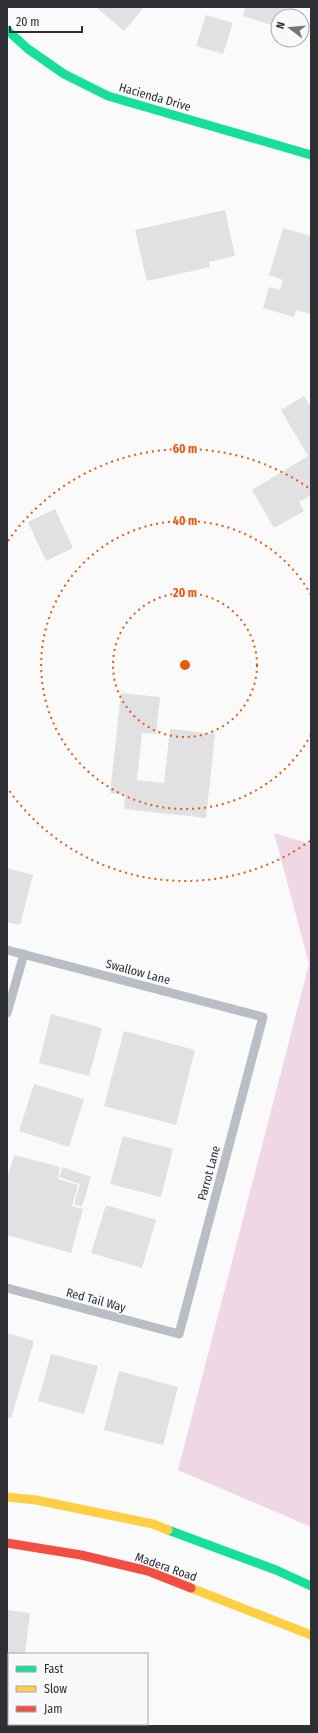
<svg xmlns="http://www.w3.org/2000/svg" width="318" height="1733" font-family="'Fira Sans Condensed',sans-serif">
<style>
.green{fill:#f0d7e6}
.building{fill:#e1e0e2}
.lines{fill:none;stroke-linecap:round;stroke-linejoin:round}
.lane{stroke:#b9bec5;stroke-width:9}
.fast{stroke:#16e098;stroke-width:9}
.slow{stroke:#ffcf43;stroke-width:9}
.jam{stroke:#f24e42;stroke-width:9}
.ring{fill:none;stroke:#e8590c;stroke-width:2;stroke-dasharray:2 4}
.labels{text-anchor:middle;stroke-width:3;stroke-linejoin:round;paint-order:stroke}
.street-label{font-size:12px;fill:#2e2f35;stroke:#f9f9fc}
.centre{fill:#e8590c;stroke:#f9f9fc;stroke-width:2}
.ring-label{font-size:12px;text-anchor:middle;font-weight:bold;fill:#e8590c;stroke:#f9f9fc;stroke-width:3;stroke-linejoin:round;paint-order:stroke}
</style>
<rect width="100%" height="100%" fill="#fafafb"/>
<!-- green -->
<polygon class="green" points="274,833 311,844 311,1527 178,1470 309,964"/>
<!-- building -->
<g class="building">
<polygon points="96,7 144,7 124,31"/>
<polygon points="245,7 285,7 282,16 278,16 278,27 243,16"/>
<polygon points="206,15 233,23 223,54 196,46"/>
<polygon points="225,210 235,256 209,262 210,267 147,281 135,230"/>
<polygon points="283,228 311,236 311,314 296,310 294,317 263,308 269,287 280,290 283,280 269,275"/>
<polygon points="304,396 311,407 311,495 299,502 304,511 274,528 252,490 308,456 281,410"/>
<polygon points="55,509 73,548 46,561 28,522"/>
<polygon points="121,693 160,697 156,734 142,733 137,780 164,783 170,729 215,734 206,818 124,809 125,795 110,793"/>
<polygon points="7,868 33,875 20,925 7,922"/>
<polygon points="51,1014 102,1028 89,1076 39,1063"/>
<polygon points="124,1031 195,1050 176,1125 104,1106"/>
<polygon points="34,1084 84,1099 69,1147 19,1131"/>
<polygon points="123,1136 173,1149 161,1197 110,1184"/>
<polygon points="14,1155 60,1167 58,1179 78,1185 72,1206 83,1209 71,1253 7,1235 7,1179"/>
<polygon points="63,1167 91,1177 82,1207 74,1204 80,1184 59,1177"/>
<polygon points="106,1205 156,1220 142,1268 91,1253"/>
<polygon points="7,1333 34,1341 11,1418 7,1417"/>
<polygon points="51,1354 98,1366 84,1414 38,1401"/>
<polygon points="119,1371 178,1387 163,1445 104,1430"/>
<polygon points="7,1610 30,1613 25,1654 9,1654 9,1671 7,1671"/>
</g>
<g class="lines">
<!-- lane -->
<g class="lane">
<polyline points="7,950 263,1017 179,1334 7,1288"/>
<polyline points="7,1013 24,954"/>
</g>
<!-- fast -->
<g class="fast">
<polyline points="7,30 28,49 64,74 108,96 311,155"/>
<polyline points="168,1530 276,1570 311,1586"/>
</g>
<!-- slow -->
<g class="slow">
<polyline points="7,1497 36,1500 153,1524 168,1530"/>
<polyline points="191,1588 311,1635"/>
</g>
<!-- jam -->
<polyline class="jam" points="7,1543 81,1555 148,1571 191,1588"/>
</g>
<!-- distance rings -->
<g class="ring">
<circle cx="185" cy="665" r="72"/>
<path d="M311 735A144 144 0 1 1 311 595"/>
<path d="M310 841A216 216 0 0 1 8 789M8 541A216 216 0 0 1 310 489"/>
</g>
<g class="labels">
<!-- street labels -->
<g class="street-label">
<text transform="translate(155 97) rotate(16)" y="4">Hacienda Drive</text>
<text transform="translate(138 972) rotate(15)" y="4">Swallow Lane</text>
<text transform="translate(209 1173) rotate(-75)" y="4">Parrot Lane</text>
<text transform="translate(96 1300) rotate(15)" y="4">Red Tail Way</text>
<text transform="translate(166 1567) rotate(19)" y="4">Madera Road</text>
</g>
</g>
<circle cx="185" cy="665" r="6" class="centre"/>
<g class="ring-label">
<text x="185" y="453">60 m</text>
<text x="185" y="525">40 m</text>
<text x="185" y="597">20 m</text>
</g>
<!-- border -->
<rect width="318" height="1733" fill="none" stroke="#2e2f35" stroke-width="16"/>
<!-- legend -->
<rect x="8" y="1653" width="140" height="72" fill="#f9f9fc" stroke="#a8a8ac"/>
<rect x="16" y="1666" width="20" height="6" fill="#16e098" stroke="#a8a8ac"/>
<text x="44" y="1673" font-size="12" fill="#2e2f35">Fast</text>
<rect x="16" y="1686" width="20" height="6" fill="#ffcf43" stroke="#a8a8ac"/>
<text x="44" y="1693" font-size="12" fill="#2e2f35">Slow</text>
<rect x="16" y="1706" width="20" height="6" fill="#f24e42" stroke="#a8a8ac"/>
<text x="44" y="1713" font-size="12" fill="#2e2f35">Jam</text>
<!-- north arrow -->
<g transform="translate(290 28) rotate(286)"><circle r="19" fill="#f9f9fc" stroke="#a8a8ac"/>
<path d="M0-3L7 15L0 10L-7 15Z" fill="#75767a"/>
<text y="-6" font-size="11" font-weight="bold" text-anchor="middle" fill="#2e2f35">N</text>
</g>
<!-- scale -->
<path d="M10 26v6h72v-6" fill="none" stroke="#2e2f35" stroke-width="2"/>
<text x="16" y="26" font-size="12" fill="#2e2f35" stroke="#f9f9fc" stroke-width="3" paint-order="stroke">20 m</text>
</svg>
